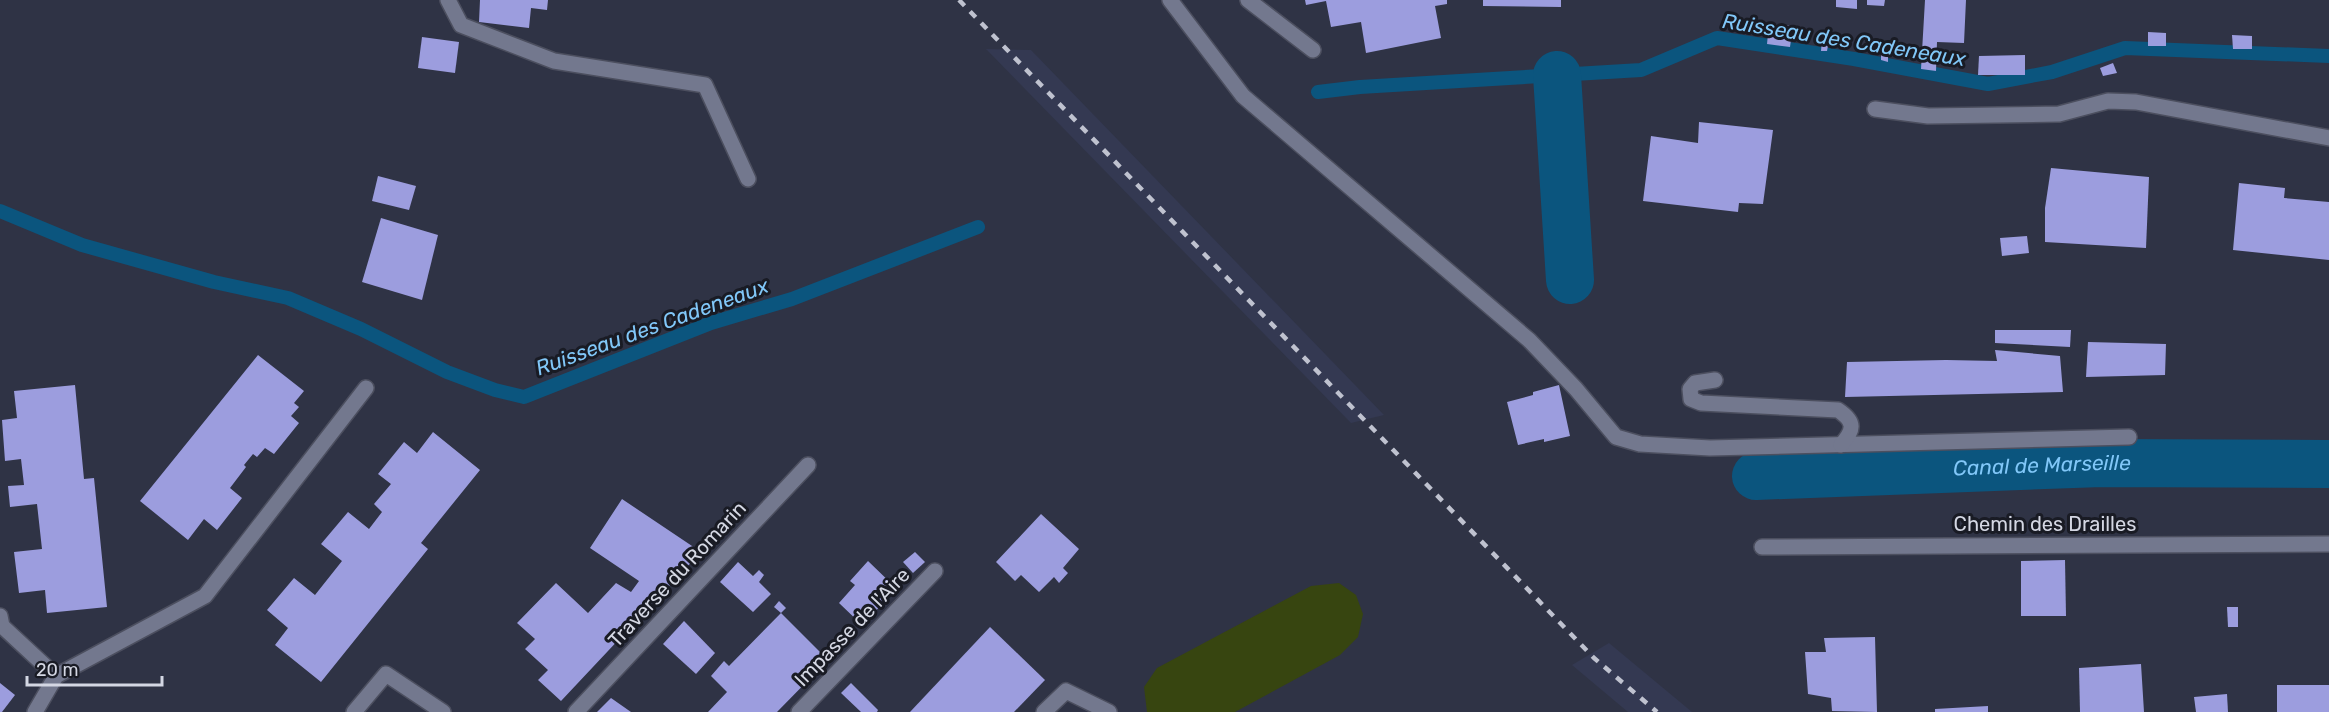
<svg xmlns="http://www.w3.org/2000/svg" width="2329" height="712" font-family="Rubik,sans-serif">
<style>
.built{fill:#343952}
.green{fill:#374510}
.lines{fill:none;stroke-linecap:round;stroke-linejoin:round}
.stream{stroke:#0b557e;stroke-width:14}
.canal{stroke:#0b557e;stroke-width:48}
.building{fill:#9c9dde}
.service-casing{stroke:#4c4f5f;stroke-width:18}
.minor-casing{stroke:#4c4f5f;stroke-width:18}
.service{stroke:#73788e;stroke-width:15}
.minor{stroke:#73788e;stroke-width:15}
.rail{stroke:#bfc2cf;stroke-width:4.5;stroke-dasharray:8 8;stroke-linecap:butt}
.labels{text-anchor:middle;stroke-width:6;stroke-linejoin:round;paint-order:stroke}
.street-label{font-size:20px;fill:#d4d7e3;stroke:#191b24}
.water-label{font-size:21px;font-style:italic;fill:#81c7f8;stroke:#191b24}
</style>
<rect width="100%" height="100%" fill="#2f3345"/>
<!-- built -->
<g class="built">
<polygon points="986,49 1031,50 1384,415 1351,423"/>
<polygon points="1609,643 1692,712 1628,712 1572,665"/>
</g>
<!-- green -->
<polygon class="green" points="1339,583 1356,595 1363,614 1358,637 1340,655 1235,712 1147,712 1144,687 1157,668 1311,586"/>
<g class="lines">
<!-- stream -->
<g class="stream">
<polyline points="1318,92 1360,87 1641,70 1717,38 1854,59 1988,84 2052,72 2125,48 2329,56"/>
<polyline points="0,211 82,245 214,282 288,298 361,329 447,372 495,390 524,397 711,323 792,299 978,227"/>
</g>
<!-- canal -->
<g class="canal">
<polyline points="1557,75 1570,280"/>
<path id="s1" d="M1756,476L2101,463L2329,464"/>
</g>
</g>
<!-- building -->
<g class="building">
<polygon points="480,0 548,0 547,10 531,8 529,28 479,22"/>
<polygon points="1305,0 1447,0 1447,4 1435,6 1441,38 1366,53 1361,22 1331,27 1326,1 1306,5"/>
<polygon points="1483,0 1561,0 1561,7 1483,6"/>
<polygon points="1836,0 1857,0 1857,9 1836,7"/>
<polygon points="1867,0 1885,0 1884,6 1867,5"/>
<polygon points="1925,0 1966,0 1964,43 1937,42 1936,71 1921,69"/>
<polygon points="1769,24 1793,26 1790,47 1767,44"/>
<polygon points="2148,32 2166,33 2166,46 2148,46"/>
<polygon points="2232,35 2252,36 2252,49 2233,49"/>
<polygon points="422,37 459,42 455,73 418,68"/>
<polygon points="1822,39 1829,40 1827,51 1821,51"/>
<polygon points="1881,49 1888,50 1888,62 1881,60"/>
<polygon points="2025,55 2025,75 1978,75 1979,56"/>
<polygon points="2113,63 2117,73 2103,76 2100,68"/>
<polygon points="1699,122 1773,130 1763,204 1739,203 1738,212 1643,201 1651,136 1698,143"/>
<polygon points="2051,168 2149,177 2146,248 2045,242 2045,208"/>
<polygon points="378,176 416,186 409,210 372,201"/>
<polygon points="2239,183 2285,188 2284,198 2329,202 2329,260 2233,250"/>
<polygon points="381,218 438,235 422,300 362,282"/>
<polygon points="2027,236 2029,253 2002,256 2000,238"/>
<polygon points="1995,330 2071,330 2070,347 1995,343"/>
<polygon points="2088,342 2166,344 2165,375 2086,377"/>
<polygon points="1995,350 2060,356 2063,392 1845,397 1847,362 1946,360 1997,361"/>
<polygon points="258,355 304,391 294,403 299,407 291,416 299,423 274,454 265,448 257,457 253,454 244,465 246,467 230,488 242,498 217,530 204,519 188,540 140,501"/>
<polygon points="75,385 84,479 94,478 107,607 47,613 45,590 19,593 14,552 42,549 37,504 10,507 8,486 24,485 21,459 5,461 2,420 17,418 14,391"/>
<polygon points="1559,385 1570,436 1544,442 1544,439 1518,445 1507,402 1533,395 1533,392"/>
<polygon points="433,432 480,470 421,543 428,549 321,682 275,645 288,628 267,610 294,578 315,595 342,561 321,544 348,512 369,529 382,512 374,504 391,484 378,474 404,442 417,453"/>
<polygon points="622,499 701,552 561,701 538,680 548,670 525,649 535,639 517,623 556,583 588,613 616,583 631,592 639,581 590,548"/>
<polygon points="1041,514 1079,549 1063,568 1068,573 1059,583 1054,577 1039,592 1021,575 1015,581 996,562"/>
<polygon points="915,552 925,562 913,573 903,562"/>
<polygon points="2065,560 2066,616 2021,616 2021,561"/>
<polygon points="868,561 897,589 862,625 839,603 855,585 850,581"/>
<polygon points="738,562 753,576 759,570 764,575 759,582 771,594 753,612 720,582"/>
<polygon points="779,601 786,608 781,613 774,607"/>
<polygon points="2227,607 2238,607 2238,627 2228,627"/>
<polygon points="781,613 828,660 777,712 708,712 727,692 711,676 724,661 729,666"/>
<polygon points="684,621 715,653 696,674 663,644"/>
<polygon points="990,627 1045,680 1014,712 910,712"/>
<polygon points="1875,637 1877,712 1832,711 1831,698 1808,694 1805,652 1826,652 1824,638"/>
<polygon points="2141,664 2144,712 2080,712 2079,668"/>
<polygon points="0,683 15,695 2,712 0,712"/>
<polygon points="851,683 878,710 877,712 861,712 841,693"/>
<rect x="2277" y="685" width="52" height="27"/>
<polygon points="2227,694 2228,712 2196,712 2194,697"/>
<polygon points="611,698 631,712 597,712"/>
<polygon points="1988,706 1988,712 1935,712 1935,709"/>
</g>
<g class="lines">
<!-- service casing -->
<g class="service-casing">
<g id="service">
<polyline points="448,0 461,25 554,61 705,85 748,179"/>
<polyline points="1248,0 1313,50"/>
<polyline points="0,616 2,626 56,676"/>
<polyline points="35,712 56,676 205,596 366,388"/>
</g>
</g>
<!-- minor casing -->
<g class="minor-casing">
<g id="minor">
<polyline points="1170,0 1243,96 1529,340 1576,389 1616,437 1640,444 1710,448 2129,437"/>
<polyline points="1875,109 1928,116 2059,114 2108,101 2136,102 2329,138"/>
<path d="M1715,380L1695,383L1690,389L1691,399L1701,403L1838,410C1856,422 1854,430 1841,445"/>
<polyline points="1762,547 2329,544"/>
<polyline points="354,712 386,674 443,712"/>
<polyline points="576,712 808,465"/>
<polyline points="799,712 935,571"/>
<polyline points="1044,712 1066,691 1109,712"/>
</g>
</g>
<!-- service -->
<use href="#service" class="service"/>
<!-- minor -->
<use href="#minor" class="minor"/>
<!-- rail -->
<polyline class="rail" points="959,0 1594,658 1657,712"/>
</g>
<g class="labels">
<!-- street labels -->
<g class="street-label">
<text x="2045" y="531">Chemin des Drailles</text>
<text transform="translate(677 574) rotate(-47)" y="7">Traverse du Romarin</text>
<text transform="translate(852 627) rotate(-46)" y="7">Impasse de l'Aire</text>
</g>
<!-- water labels -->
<g class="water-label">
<text transform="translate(1844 40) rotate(9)" y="7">Ruisseau des Cadeneaux</text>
<text transform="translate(652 327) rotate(-20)" y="7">Ruisseau des Cadeneaux</text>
<text dy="7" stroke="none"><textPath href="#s1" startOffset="286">Canal de Marseille</textPath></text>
</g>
</g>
<!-- scale -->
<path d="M27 676v9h135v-9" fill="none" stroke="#d4d7e3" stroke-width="3"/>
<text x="36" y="676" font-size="18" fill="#d4d7e3" stroke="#191b24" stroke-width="4.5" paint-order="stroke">20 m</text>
</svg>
